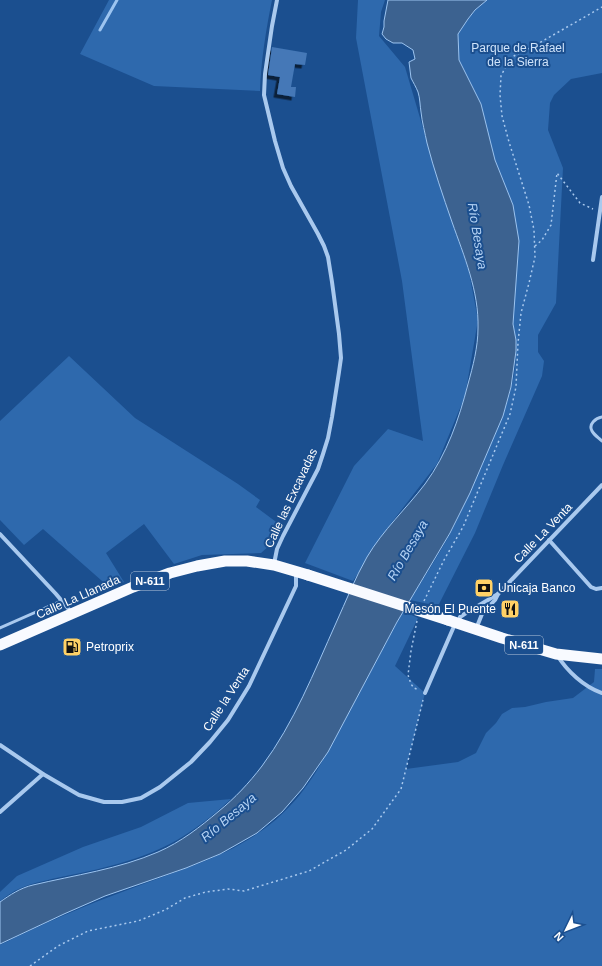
<svg xmlns="http://www.w3.org/2000/svg" width="602" height="966" font-family="Helvetica,sans-serif">
<style>
.green{fill:#2e69ad}
.water{fill:#3c6290;stroke:#9cc4f0}
.lines{fill:none;stroke-linecap:round;stroke-linejoin:round}
.stream{stroke:#9cc4f0;stroke-width:3}
.building{fill:#4478b7;filter:url(#shadow)}
.path{stroke:#a9c9ee;stroke-width:1.5;stroke-dasharray:2 3;stroke-linecap:butt}
.service{stroke:#a9c9ee;stroke-width:3}
.minor{stroke:#a9c9ee;stroke-width:4}
.trunk{stroke:#f8faff;stroke-width:11}
.trunk-bridge{stroke:#f8faff;stroke-width:11}
.labels{text-anchor:middle;stroke-width:4;stroke-linejoin:round;paint-order:stroke}
.shield{fill:#1b4f8f;stroke:#bbcadd;stroke-width:1}
.shield-label{font-size:11px;font-weight:bold;fill:#fff}
.park-label{font-size:12px;fill:#cfe3fa;stroke:#1b4f8f}
.street-label{font-size:12px;fill:#fff;stroke:#1b4f8f}
.poi-label{font-size:12px;fill:#fff;stroke:#1b4f8f;text-anchor:start}
.water-label{font-size:13px;font-style:italic;fill:#b5d3f5;stroke:#1b4f8f}
</style>
<defs>
<filter id="shadow"><feDropShadow dx="-3.5" dy="3.5" stdDeviation="0" flood-color="#0009"/></filter>
</defs>
<rect width="100%" height="100%" fill="#1b4f8f"/>
<!-- green -->
<g class="green">
<path d="M109,0H272C266,30 261,60 260,91L154,86L80,54Z"/>
<polygon points="358,0 385,0 381,12 379,36 405,67 428,145 469,272 478,320 465,396 437,464 392,522 353,581 305,563 354,466 388,429 423,441 402,281 356,38"/>
<path d="M487,0H602V73L571,79L554,95L550,103L548,130L563,168L556,303L538,335V352L544,361L542,376L503,465L475,533L438,606L410,600C424,578 437,557 450,534C462,511 472,486 483,462C502,420 524,372 513,324V205L495,160L481,104L459,60L458,34L468,19L475,10Z"/>
<polygon points="69,356 135,418 238,484 260,500 256,507 283,527 278,538 261,553 202,555 174,564 144,524 106,553 124,582 110,588 43,529 24,545 0,520 0,421"/>
<path d="M403,611L418,618L395,666L425,693L406,769L458,762L476,753L486,733L496,723L502,714L512,708L525,707L546,702L573,698L594,682L595,669H602V966H0V945C42,924 86,905 130,889C184,868 241,854 283,813C311,787 327,753 344,720C364,684 384,648 403,611Z"/>
<path d="M231,799C192,835 161,853 110,866C92,871 74,874 56,878C44,881 32,883 21,888C13,891 7,896 0,901V892L17,876L83,847L141,827L188,803Z"/>
</g>
<!-- water -->
<path class="water" d="M388,0H487L475,10L468,19L458,34L459,60L481,104L495,160L513,205L519,241L513,324L516,340V351L511,387L503,416L470,493L450,533L397,622L328,752L303,788L282,812L257,833L236,845L220,854L186,868L105,896L64,914L0,944V902C10,895 20,888 33,885C75,875 119,869 158,852C181,842 200,827 219,811C235,798 249,783 262,766C294,723 314,672 336,623C346,601 355,578 367,557C383,530 406,509 425,484C447,454 459,419 468,384C473,366 478,347 478,328C479,291 464,256 452,222C443,196 434,170 427,143C425,133 422,122 421,112C420,106 420,98 418,92C416,87 413,82 411,78C410,73 410,67 409,62L415,59L413,50L402,43H393L386,39L382,34L384,27V21Z"/>
<g class="lines">
<!-- stream -->
<polyline class="stream" points="100,30 117,0"/>
</g>
<!-- building -->
<polygon class="building" points="272,47 307,53 305,65 295,64 291,87 296,87 295,97 277,94 280,77 268,75"/>
<g class="lines">
<!-- path -->
<g class="path">
<polyline points="535,246 542,240 551,225 557,173 580,203 593,209"/>
<polyline points="424,601 444,560 463,527 510,414 516,387 518,343 521,313 529,283 535,257 534,230 529,205 509,142 502,116 500,95 501,76 508,62 514,56 523,51 534,46 602,7"/>
<polyline points="417,621 411,651 408,675 411,684 414,688 419,690"/>
<polyline points="30,966 58,946 88,931 138,921 165,910 185,898 206,892 228,889 244,891 309,871 346,850 372,829 401,789 423,700"/>
</g>
<!-- service -->
<g class="service">
<path d="M602,417C596,418 588,424 592,431C594,435 599,438 602,441"/>
<polyline points="0,628 61,601"/>
</g>
<!-- minor -->
<g class="minor">
<polyline points="593,260 602,197"/>
<polyline points="0,534 56,594 72,613"/>
<polyline points="549,540 591,587 596,589 602,588"/>
<polyline points="274,564 277,549 283,536 318,469 323,454 328,438 332,417 339,372 341,358 339,334 332,282 328,257 324,246 318,234 291,186 283,168 275,141 264,95 265,74 272,26 277,0"/>
<polyline points="459,622 460,617 466,613 498,594"/>
<polyline points="476,629 482,614 495,600 498,594 602,485"/>
<path d="M557,655C567,671 584,687 602,693"/>
<polyline points="425,693 455,624"/>
<polyline points="0,745 43,774 79,795 104,802 122,802 141,798 160,787 191,762 210,742 228,720 249,686 296,586 296,572"/>
<polyline points="0,812 43,774"/>
</g>
<!-- trunk -->
<g class="trunk">
<polyline points="448,620 502,638 556,654 602,659"/>
<polyline points="0,645 133,587 170,573 197,566 225,561 247,561 274,565 308,575"/>
</g>
<!-- trunk-bridge -->
<polyline class="trunk-bridge" points="308,575 448,620"/>
</g>
<!-- icons -->
<defs>
<g id="bank-square" transform="scale(1)"><rect x="-9" y="-9" width="18" height="18" rx="4" fill="#ffd166" stroke="#1b4f8f"/><path d="M-6-4H6V4H-6ZM0-2.3a2.3 2.3 0 1 0 0 4.6a2.3 2.3 0 1 0 0-4.6Z" fill="#111"/></g>
<g id="restaurant-square" transform="scale(1)"><rect x="-9" y="-9" width="18" height="18" rx="4" fill="#ffd166" stroke="#1b4f8f"/><path d="M-5-6h1v4h1v-4h1v4h1v-4h1v5L-1.5 .5V6h-2V.5L-5-1ZM5-6V6H3V1.5H1.5Q1.5-4 5-6Z" fill="#111"/></g>
<g id="fuel-square" transform="scale(1)"><rect x="-9" y="-9" width="18" height="18" rx="4" fill="#ffd166" stroke="#1b4f8f"/><path d="M-5.5-6h7V0h2V4h1.3V-2.5L3-4.5l.8-.8L6-3V5H2.5V1h-1V6h-7ZM-4.2-4.7v3.2H.2V-4.7Z" fill="#111"/></g>
</defs>
<g fill-rule="evenodd">
<use href="#bank-square" x="484" y="588"/>
<use href="#restaurant-square" x="510" y="609"/>
<use href="#fuel-square" x="72" y="647"/>
</g>
<g class="labels">
<!-- shield labels -->
<g class="shield">
<rect x="131" y="572" width="38" height="18" rx="3"/>
<rect x="505" y="636" width="38" height="18" rx="3"/>
</g>
<g class="shield-label">
<text x="150" y="585">N-611</text>
<text x="524" y="649">N-611</text>
</g>
<!-- park labels -->
<g class="park-label">
<text x="518" y="52">Parque de Rafael<tspan x="518" dy="14">de la Sierra</tspan></text>
</g>
<!-- street labels -->
<g class="street-label">
<text transform="translate(291 498) rotate(-65)" y="4">Calle las Excavadas</text>
<text transform="translate(543 533) rotate(-46)" y="4">Calle La Venta</text>
<text transform="translate(78 597) rotate(-24)" y="4">Calle La Llanada</text>
<text transform="translate(226 699) rotate(-57)" y="4">Calle la Venta</text>
</g>
<!-- poi labels -->
<g class="poi-label">
<text x="498" y="592">Unicaja Banco</text>
<text x="496" y="613" text-anchor="end">Mesón El Puente</text>
<text x="86" y="651">Petroprix</text>
</g>
<!-- water labels -->
<g class="water-label">
<text transform="translate(478 236) rotate(81)" y="5">Río Besaya</text>
<text transform="translate(407 550) rotate(-60)" y="5">Río Besaya</text>
<text transform="translate(228 817) rotate(-40)" y="5">Río Besaya</text>
</g>
</g>
<!-- north arrow -->
<g transform="translate(566 930) rotate(227)" stroke="#1b4f8f" stroke-width="3" paint-order="stroke">
<path d="M0-3L7 15L0 10L-7 15Z" fill="#ffffff"/>
<text y="-6" font-size="11" font-weight="bold" text-anchor="middle" fill="#ffffff">N</text>
</g>
</svg>
